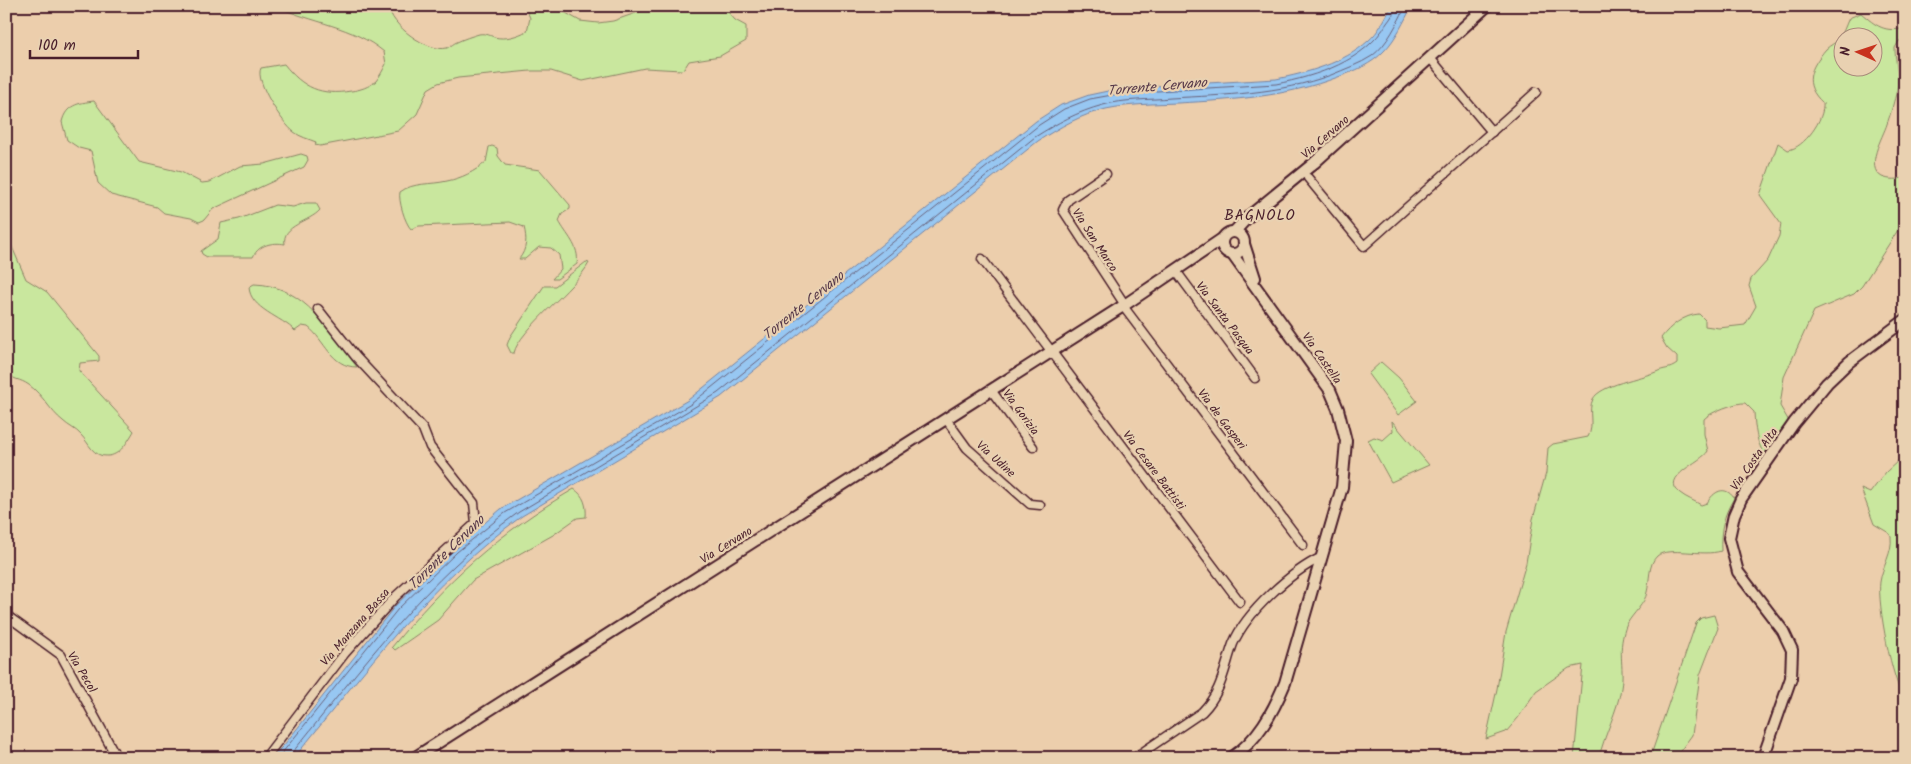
<svg xmlns="http://www.w3.org/2000/svg" width="1911" height="764" font-family="Kalam,sans-serif">
<style>
.green{fill:#c9e79e;stroke:#8a8364;fill-rule:evenodd}
.water{fill:#97c7f2;stroke:#7884a2}
.lines{fill:none;stroke-linecap:round;stroke-linejoin:round}
.shore{stroke:#69627b;stroke-width:1}
.minor-casing{stroke:#4a1f2b;stroke-width:11}
.secondary-casing{stroke:#4a1f2b;stroke-width:14}
.minor{stroke:#e9d1b1;stroke-width:8}
.secondary{stroke:#e9d1b1;stroke-width:10}
.labels{text-anchor:middle;stroke-width:4.5;stroke-linejoin:round;paint-order:stroke}
.street-label{font-size:12px;fill:#4a1f2b;stroke:#e9d1b1}
.water-label{font-size:14px;font-style:italic;fill:#563849;stroke:#e9d1b1}
.quarter-label{font-size:15px;letter-spacing:1px;fill:#4a1f2b;stroke:#e9d1b1}
</style>
<rect width="100%" height="100%" fill="#ecceac"/>
<filter id="ink" filterUnits="userSpaceOnUse"><feTurbulence type="fractalNoise" baseFrequency=".02" numOctaves="2"/><feDisplacementMap in="SourceGraphic" scale="10" xChannelSelector="R" yChannelSelector="G"/><feConvolveMatrix kernelMatrix="1 2 1 2 8 2 1 2 1" color-interpolation-filters="sRGB"/></filter>
<g filter="url(#ink)">
<!-- green -->
<g class="green">
<path d="M276,6H389C389,25 429,53 447,48C451,46 454,43 457,42C463,39 472,36 479,34C485,33 489,35 494,37C505,40 517,36 527,31L530,18L525,6H558L559,9L580,21L598,23L613,21L656,6H723L735,20L746,26V41L720,56L689,61L684,69L681,70L645,68L583,81L551,71H530L458,78L438,83L428,89L417,114L398,131L320,146L315,145L316,142C309,139 300,137 294,132C283,124 254,81 261,68L284,64C303,88 321,96 351,91C360,90 369,87 376,81C380,76 383,70 386,64L384,52C353,26 312,23 276,6Z"/>
<path d="M1861,13C1876,26 1885,33 1905,28V39L1899,41L1895,48C1895,62 1900,76 1897,90C1894,101 1891,113 1887,124C1883,137 1864,167 1882,177C1890,180 1897,180 1905,177V219L1862,286L1854,294L1814,311L1784,377L1780,406L1790,423L1765,456C1756,441 1755,429 1754,412L1745,403C1737,402 1710,412 1704,419V434L1708,451C1702,462 1659,477 1680,493C1686,498 1695,501 1701,505L1707,503C1714,491 1725,485 1734,498C1723,516 1720,531 1721,551C1703,557 1668,546 1657,556C1648,564 1650,581 1647,592C1645,604 1633,613 1627,624C1616,649 1625,666 1621,688C1618,710 1604,735 1599,758H1574L1583,665L1569,668L1536,691L1518,718L1506,732L1486,739L1497,689L1506,632L1526,563L1533,519L1546,473L1548,448L1553,444L1588,437C1595,425 1587,411 1593,399C1600,385 1641,378 1656,372C1664,368 1669,370 1677,364V357L1667,348L1661,338C1670,326 1684,315 1699,314L1705,320V326L1719,328L1745,325L1756,306L1749,286L1751,279L1768,260L1779,236L1781,224L1760,195L1778,143L1788,150C1804,148 1825,119 1823,103C1802,84 1810,68 1826,49C1830,45 1836,43 1839,39C1843,34 1846,24 1849,18ZM1844,38H1874V68H1844Z"/>
<path d="M94,101L139,162L181,172L202,183L210,182L240,166L264,164L301,154L307,156L308,160L304,167L213,209L204,220L199,222L191,218L164,213L157,207L111,195L98,183L91,151L79,148L67,140L62,122C66,105 78,103 94,101Z"/>
<path d="M492,146L497,148L498,156L505,165L540,170L570,205V209L562,214L559,221C566,235 580,246 577,264L557,279H552L561,269L559,255L551,248L539,247L525,259H519C527,249 527,239 524,227L510,222L419,226L411,229C405,223 398,200 400,192C413,182 431,185 447,181C462,178 474,172 486,162L489,147Z"/>
<path d="M306,203H316L320,210C310,222 281,225 285,244C273,242 259,244 253,257H207L202,254L201,251L218,239L221,223L239,219L275,205L293,207Z"/>
<path d="M6,220L9,240L26,279L47,292L99,356V361L80,363L79,371L134,431C128,441 120,456 107,456C93,457 89,443 81,435C76,429 68,426 63,421C50,411 43,395 29,385C19,378 14,381 6,372Z"/>
<path d="M586,262L589,263C576,288 519,330 514,353H511L507,345L510,337L544,286H555Z"/>
<path d="M254,284C305,285 330,332 357,367C331,367 325,340 308,327L302,326L295,331C282,317 250,309 249,287Z"/>
<polygon points="1381,362 1399,378 1417,401 1398,415 1368,374"/>
<polygon points="1392,421 1429,465 1391,482 1368,440 1374,437 1383,440 1393,431"/>
<path d="M1905,445V699C1892,683 1877,603 1880,582C1882,567 1893,552 1891,537L1889,533L1874,524L1861,489L1870,493L1886,472L1899,460Z"/>
<path d="M574,489C584,495 587,506 586,517L577,518L553,535L473,580L438,620L395,650L392,647C446,580 499,533 574,489Z"/>
<polygon points="1714,615 1718,628 1700,675 1692,735 1675,758 1650,758 1696,623 1701,618"/>
</g>
<!-- water -->
<path class="water" d="M1392,6H1412C1404,21 1396,39 1384,51C1372,64 1355,71 1338,77C1286,97 1233,100 1178,103C1154,104 1130,104 1106,109C1080,115 1060,127 1038,141L721,397L522,516C429,583 366,670 294,758H271L284,745L395,606L454,549L501,509L688,400L1036,121L1061,105L1089,95L1122,88L1276,79C1307,73 1344,63 1368,41C1379,32 1385,18 1392,6Z"/>
<g class="lines">
<!-- shore -->
<g class="shore">
<path d="M278,758L398,609L457,552L505,513L691,404L1039,125L1064,109L1090,99L1123,93L1276,84C1317,76 1365,61 1387,23C1391,18 1395,12 1396,6"/>
<path d="M291,758L292,753C362,667 428,577 519,512L718,393L1035,137C1057,123 1077,112 1103,105C1125,99 1148,100 1171,98C1225,95 1279,94 1331,75C1345,69 1360,64 1372,56C1388,44 1397,23 1406,6"/>
</g>
<!-- minor casing -->
<g class="minor-casing">
<g id="minor">
<polyline points="1430,58 1492,132"/>
<polyline points="1106,174 1068,200 1063,210 1125,305"/>
<polyline points="1308,178 1364,246 1536,92"/>
<polyline points="982,259 1240,602"/>
<polyline points="1176,271 1255,378"/>
<polyline points="1123,306 1303,545"/>
<polyline points="991,390 1033,447"/>
<polyline points="946,419 967,448 1030,504 1040,505"/>
<polyline points="6,615 61,655 117,758"/>
<polyline points="265,758 345,653 395,597 476,523 474,503 430,447 423,429 356,357 318,309"/>
<path d="M1134,758L1202,712C1222,692 1224,669 1233,644C1246,612 1292,571 1322,557"/>
</g>
</g>
<!-- secondary casing -->
<g class="secondary-casing">
<g id="secondary">
<circle cx="1233" cy="243" r="11"/>
<polyline points="1234,232 1248,217 1314,163 1487,6"/>
<polyline points="1244,244 1255,278"/>
<polyline points="414,758 1123,306 1222,239"/>
<path d="M1231,758C1258,740 1273,712 1285,683L1342,487L1346,441L1338,409L1330,390L1232,254"/>
<polyline points="1763,758 1791,678 1792,650 1783,631 1738,572 1729,538 1734,515 1741,499 1794,423 1827,383 1849,362 1905,320"/>
</g>
</g>
<!-- minor -->
<use href="#minor" class="minor"/>
<!-- secondary -->
<use href="#secondary" class="secondary"/>
</g>
</g>
<g class="labels">
<!-- street labels -->
<g class="street-label">
<text transform="translate(1325 137) rotate(-41)" y="4">Via Cervano</text>
<text transform="translate(1095 240) rotate(57)" y="4">Via San Marco</text>
<text transform="translate(1225 318) rotate(53)" y="4">Via Santa Pasqua</text>
<text transform="translate(1322 358) rotate(55)" y="4">Via Castella</text>
<text transform="translate(1021 412) rotate(54)" y="4">Via Gorizia</text>
<text transform="translate(1222 419) rotate(53)" y="4">Via de Gasperi</text>
<text transform="translate(996 459) rotate(42)" y="4">Via Udine</text>
<text transform="translate(1754 459) rotate(-55)" y="4">Via Costa Alta</text>
<text transform="translate(1154 470) rotate(53)" y="4">Via Cesare Battisti</text>
<text transform="translate(726 545) rotate(-32)" y="4">Via Cervano</text>
<text transform="translate(355 627) rotate(-49)" y="4">Via Manzana Bassa</text>
<text transform="translate(82 672) rotate(59)" y="4">Via Pecol</text>
</g>
<!-- water labels -->
<g class="water-label">
<text transform="translate(1157 86) rotate(-5)" y="5">Torrente Cervano</text>
<text transform="translate(803 305) rotate(-39)" y="5">Torrente Cervano</text>
<text transform="translate(446 552) rotate(-44)" y="5">Torrente Cervano</text>
</g>
<!-- quarter labels -->
<g class="quarter-label">
<text x="1260" y="220">BAGNOLO</text>
</g>
</g>
<!-- margin -->
<rect width="1911" height="764" fill="none" stroke="#e9d1b1" stroke-width="25"/>
<rect x="12" y="12" width="1886" height="739" fill="none" stroke="#4a1f2b" stroke-width="2" filter="url(#ink)"/>
<!-- north arrow -->
<g transform="translate(1858 52) rotate(273)"><circle r="24" fill="#e9d1b1" stroke="#a98a7b"/>
<path d="M0-4L9 19L0 12L-9 19Z" fill="#c8321e"/>
<text y="-8" font-size="14" font-weight="bold" text-anchor="middle" fill="#4a1f2b">N</text>
</g>
<!-- scale -->
<path d="M30 50v8h108v-8" fill="none" stroke="#4a1f2b" stroke-width="2.5"/>
<text x="38" y="50" font-size="15" fill="#4a1f2b" stroke="#e9d1b1" stroke-width="4" paint-order="stroke">100 m</text>
</svg>
